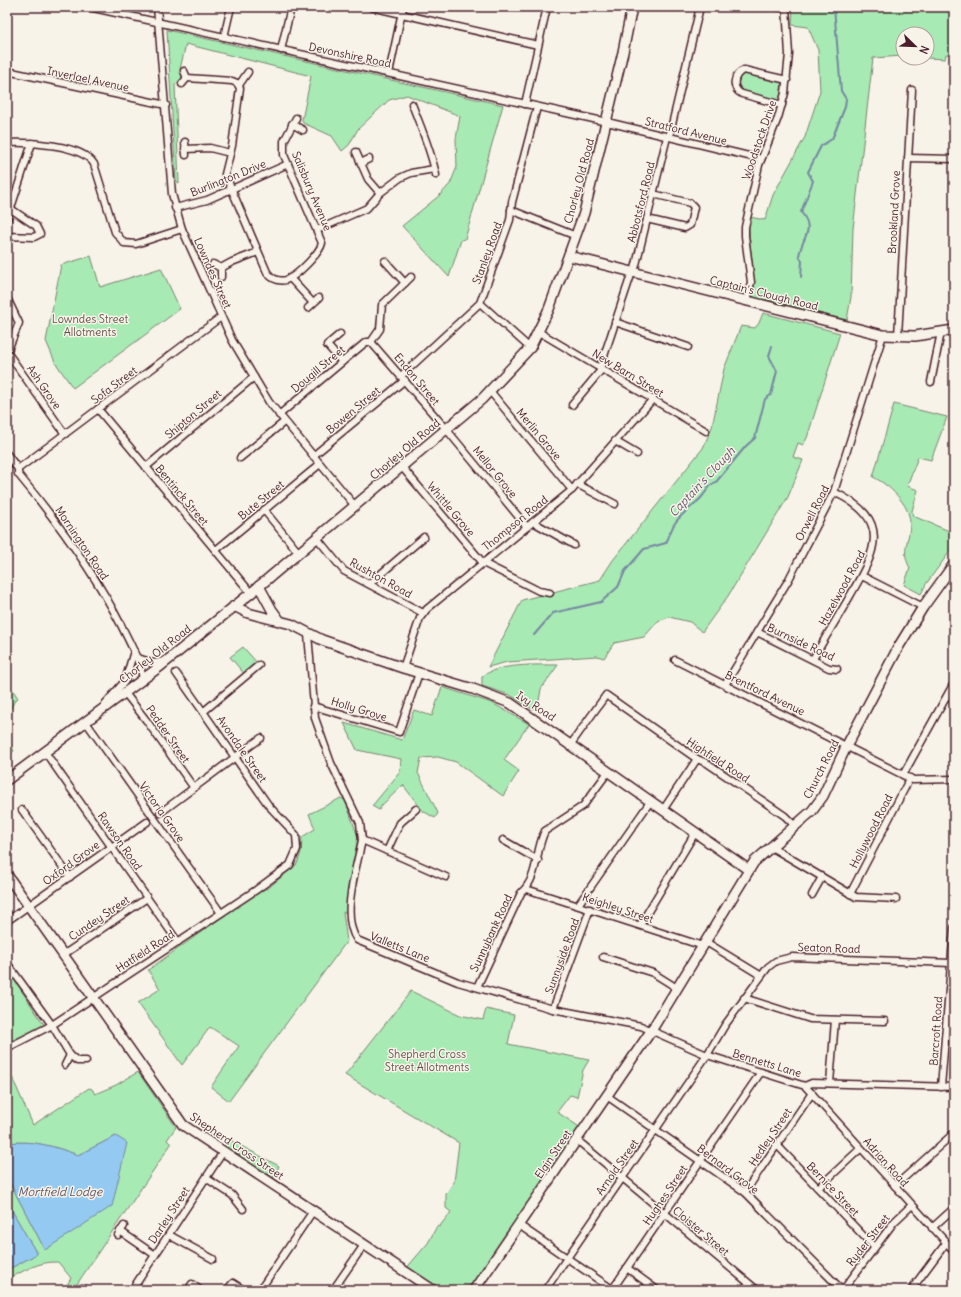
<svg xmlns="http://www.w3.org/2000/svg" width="961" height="1297" font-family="Delius,sans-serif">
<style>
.green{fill:#a8eab3;stroke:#79846f}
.water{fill:#94caf2;stroke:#7686a2}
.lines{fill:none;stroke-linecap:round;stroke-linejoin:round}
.stream{stroke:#7686a2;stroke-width:2}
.street-casing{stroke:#4a1f2b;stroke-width:9}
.secondary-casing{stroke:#4a1f2b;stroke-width:12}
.street{stroke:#f7f3e8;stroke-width:6}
.secondary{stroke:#f7f3e8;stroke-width:9}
.labels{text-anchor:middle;stroke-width:3;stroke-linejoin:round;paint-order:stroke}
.street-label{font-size:11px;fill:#4a1f2b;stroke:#f7f3e8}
.park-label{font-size:11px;fill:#62524d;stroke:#f7f3e8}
.water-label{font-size:12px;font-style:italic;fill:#605267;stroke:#f7f3e8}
</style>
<rect width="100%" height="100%" fill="#f7f3e8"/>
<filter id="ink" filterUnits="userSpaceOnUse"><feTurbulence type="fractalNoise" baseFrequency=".025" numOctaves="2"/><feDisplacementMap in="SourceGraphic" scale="8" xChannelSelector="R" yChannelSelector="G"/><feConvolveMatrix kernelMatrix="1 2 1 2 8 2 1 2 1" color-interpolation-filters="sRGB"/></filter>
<g filter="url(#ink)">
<!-- green -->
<g class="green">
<path d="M793,7H954V55L946,54L945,59L927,58V34H903V56L873,58L853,229L851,297L847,320L753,298C757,271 747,244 749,217L765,220L773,195L805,137L820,91L818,50L808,27L792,25Z"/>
<polygon points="167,30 503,105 465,239 461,240 449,277 402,226 440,195 450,184 457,167 456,139 460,116 407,95 389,100 358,129 349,145 342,151 332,136 303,123 302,120 311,76 186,44 180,69 182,78 175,85 179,183 176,181"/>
<path d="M745,72L782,82L780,99L778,101L739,89C736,82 739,77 745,72Z"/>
<polygon points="91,256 100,287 161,268 180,309 73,388 55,362 46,341 61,265"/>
<polygon points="763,313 840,333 807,438 803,445 798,443 793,457 803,460 788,497 728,596 702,632 690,622 669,617 658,621 644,637 614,643 604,658 597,656 507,662 488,667 522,600 600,580 613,560 703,448 712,427 724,369 741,326 755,328 759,323"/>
<path d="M894,404L947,417L931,460L918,457L907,486L918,490L912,511L913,516L954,533V546L926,584L921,594L904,585L910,568C900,550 910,541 910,523C910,504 888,484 873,477Z"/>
<polygon points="243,647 259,665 246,676 230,657"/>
<path d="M558,665L541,689L538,707L532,709L510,695L482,686V677C497,663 538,665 558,665Z"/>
<path d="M8,683L18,698C5,708 6,738 14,751L8,755L7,754Z"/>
<polygon points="442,687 492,703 529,724 504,760 519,771 503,796 456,762 438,757 421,758 418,773 438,813 435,818 423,811 403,785 382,805 379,810 372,806 400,772 401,759 357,750 344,723 402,740 414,710 432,716"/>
<polygon points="341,798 345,800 358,837 348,889 352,890 348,913 343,912 347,941 229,1101 211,1087 239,1046 210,1027 182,1065 138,1003 160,989 148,970 263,888 267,889 297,864 301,852 302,837 315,829 309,814"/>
<polygon points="7,969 45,1026 7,1043"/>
<polygon points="411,991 460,1015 483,1020 486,1009 514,1015 508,1044 589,1060 583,1070 577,1097 570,1095 557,1112 581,1128 473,1290 433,1290 404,1271 428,1243 437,1226 439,1227 451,1212 446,1208 446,1194 454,1182 459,1143 345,1075"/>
<path d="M138,1072L176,1127L167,1140L171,1144L73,1290H64L71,1278L58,1262C39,1261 23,1271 7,1280V1270L37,1254L7,1202V1177L45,1250L116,1136L78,1155C53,1146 34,1140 7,1143V1080L12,1077L33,1125L89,1088L92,1089L95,1094L116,1085Z"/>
<polygon points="228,1139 279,1166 271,1184 223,1152"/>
</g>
<!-- water -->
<g class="water">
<path d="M116,1136L127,1143L112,1206L45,1250L7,1177V1143C34,1140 53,1146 78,1155Z"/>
<polygon points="7,1202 37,1254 7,1270"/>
</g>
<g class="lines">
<!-- stream -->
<g class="stream">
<path d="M801,277L802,261L799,256C802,236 816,231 801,212L813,181L808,172L821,146L832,139L845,107L846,99L841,91L834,7"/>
<path d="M534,635L553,613L601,602L618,587L625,571L644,549L666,543C669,537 671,529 675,523C685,509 703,501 709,486L716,482L746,446L755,438L765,399L771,395L777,371L769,356L772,346"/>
</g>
<!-- street casing -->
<g class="street-casing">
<g id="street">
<polyline points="89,7 607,122 761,159"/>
<polyline points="157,7 172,194 182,229 232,340 269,402 355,506"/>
<polyline points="371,7 538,45"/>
<polyline points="777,7 786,8"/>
<polyline points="224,37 231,7"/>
<polyline points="281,50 291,7"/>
<polyline points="7,71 166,105"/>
<polyline points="389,73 403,7"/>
<path d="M187,78L232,81L237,83L240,88L232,146L225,174L267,272C271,278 278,282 286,280C296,277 320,253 322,243L284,155V141L296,118"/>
<polyline points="182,84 187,78 184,71"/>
<polyline points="239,85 248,72"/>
<path d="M412,104C421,128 431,150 436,175"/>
<polyline points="525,104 547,7"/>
<path d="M782,105L742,94C731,89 733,74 744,70L787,80"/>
<polyline points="292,124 303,130"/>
<polyline points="669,137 700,7"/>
<polyline points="185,142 186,155"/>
<path d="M7,143C28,142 82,144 94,164L115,232L124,243L136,244L182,229"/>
<polyline points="185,149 210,148 230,153"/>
<polyline points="356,152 368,179 380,193"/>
<polyline points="908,158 954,159"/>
<polyline points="361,163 369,159"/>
<polyline points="175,208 207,200 288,164"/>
<polyline points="511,210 576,236"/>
<polyline points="647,219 685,228 690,225 694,207 690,203 653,194"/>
<polyline points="7,220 32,143"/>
<polyline points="317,230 367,208 380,193 400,178 411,173 434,169"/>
<polyline points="7,236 34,237 40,234 36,226 11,209"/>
<polyline points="385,261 405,283"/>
<polyline points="213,264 221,268 221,277"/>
<polyline points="221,268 232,262 258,252"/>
<polyline points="634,273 667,137"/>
<polyline points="290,278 313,303"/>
<polyline points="7,298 19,323 7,352 65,434"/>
<polyline points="747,302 751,282 745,236 745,227 759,165 778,118 785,93 789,54 786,7"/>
<polyline points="480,303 530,348"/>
<polyline points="308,308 319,298"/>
<polyline points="615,322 688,347"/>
<polyline points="539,332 706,431"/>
<polyline points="340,334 327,345 342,362"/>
<polyline points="898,336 912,90"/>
<polyline points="371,342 447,430 527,527"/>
<polyline points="371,342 380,329 382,305 411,277"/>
<polyline points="600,368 632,272"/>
<polyline points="401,376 480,303 510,220 512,202 537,107"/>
<polyline points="931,382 941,332"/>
<polyline points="490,391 572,490"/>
<polyline points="572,405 602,369"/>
<polyline points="98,409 251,593"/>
<polyline points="279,415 366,342 371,342"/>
<polyline points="615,441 637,454"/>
<path d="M7,454L18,469V474C57,521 93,570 121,625C130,643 139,659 143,678"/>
<polyline points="313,456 405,380"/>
<polyline points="240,458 284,422"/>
<polyline points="146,467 254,377"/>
<polyline points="402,467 483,563 539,591 550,593"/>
<polyline points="18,469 221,317"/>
<polyline points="577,484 615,504"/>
<polyline points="264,510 299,553"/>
<polyline points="533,522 574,545"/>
<polyline points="317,538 344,571 423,613"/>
<polyline points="216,550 320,464"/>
<polyline points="862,576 923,607"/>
<polyline points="369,584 424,537"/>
<polyline points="757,632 829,668 837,669"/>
<path d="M308,634L315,718L331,763L360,823L362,840C357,867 340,916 357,940L458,982L553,1009L641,1026L707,1055L805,1086L812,1083L954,1087"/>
<polyline points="138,658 153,663 165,661"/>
<path d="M813,659C825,638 838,617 850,596C876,551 893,520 834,492"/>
<polyline points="675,660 913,780 954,779"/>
<polyline points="403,668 420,618 427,609 572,490 653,399"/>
<polyline points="725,685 789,579 834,492 883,335"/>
<polyline points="125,693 146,720 194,788"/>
<polyline points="105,704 125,681 134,651"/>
<polyline points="313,706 399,732 419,673"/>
<polyline points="203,712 259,665"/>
<polyline points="88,720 86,722 221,913"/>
<polyline points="571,744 606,695 697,759 707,763 785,816 795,826"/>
<polyline points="45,752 178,942"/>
<polyline points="903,775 954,683"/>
<polyline points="22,810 70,877"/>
<polyline points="663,810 697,759"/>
<polyline points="160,813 261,738"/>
<polyline points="362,840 446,877"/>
<polyline points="503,840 538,860"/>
<polyline points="771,847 856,897 896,899"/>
<polyline points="387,851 400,823 416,809"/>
<polyline points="526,889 703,946"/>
<polyline points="850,894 910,778"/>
<polyline points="812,895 822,877"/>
<polyline points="578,905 650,802"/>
<polyline points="7,921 147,822"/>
<polyline points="640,925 695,833"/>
<polyline points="706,942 760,975"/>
<polyline points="63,955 147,898"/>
<polyline points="603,957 653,973 677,988"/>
<polyline points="7,963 52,1025 70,1055 77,1061 86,1061"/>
<path d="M477,987L521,893C539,877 535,850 545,831L583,806L608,772"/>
<polyline points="744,998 810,1019 885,1021"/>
<polyline points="553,1009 590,909"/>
<polyline points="7,1048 52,1025 256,890 290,865 297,849 296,835 269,806 176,673"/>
<polyline points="65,1065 70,1055"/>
<polyline points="830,1083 835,1020"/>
<polyline points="805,1086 954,1251"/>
<polyline points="941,1087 954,928"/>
<polyline points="607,1096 745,1192 842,1290"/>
<polyline points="577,1140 757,1290"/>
<polyline points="777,1145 874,1247"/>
<polyline points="206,1178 232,1195 243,1209"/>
<polyline points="895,1186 954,1133"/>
<polyline points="818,1188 860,1149"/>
<polyline points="745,1192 812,1093"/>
<polyline points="519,1225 612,1289"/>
<polyline points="932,1228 954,1208"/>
<polyline points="120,1231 155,1255"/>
<polyline points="118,1235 124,1226"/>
<polyline points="169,1235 213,1259"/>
<polyline points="627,1268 657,1290"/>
<polyline points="81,1290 82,1288"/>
<polyline points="132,1290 223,1152"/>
<polyline points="188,1290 192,1284 200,1290"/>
<polyline points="227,1290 233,1283 244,1290"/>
<polyline points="260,1290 313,1211"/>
<polyline points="333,1290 364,1245"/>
<polyline points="545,1290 707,1055 725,1025 768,967 776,961 792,957 951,963"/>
<polyline points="612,1290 761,1072"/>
<polyline points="843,1290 894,1222 912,1205"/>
<polyline points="911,1290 946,1243"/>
</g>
</g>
<!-- secondary casing -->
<g class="secondary-casing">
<g id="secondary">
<polyline points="569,256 883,335 915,336 954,330"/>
<polyline points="259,586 272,610 280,621"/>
<polyline points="234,606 248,613 291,624 322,640 403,668 473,689 510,703 749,870"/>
<polyline points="7,780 158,668 251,593 482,399 530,348 549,309 584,213 623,52 632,7"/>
<polyline points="7,875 183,1125 433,1290"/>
<polyline points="474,1290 651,1031 754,862 812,811 823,796 847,745 899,646 923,607 954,564"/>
</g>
</g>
<!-- street -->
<use href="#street" class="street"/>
<!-- secondary -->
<use href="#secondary" class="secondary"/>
</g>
</g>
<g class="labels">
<!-- street labels -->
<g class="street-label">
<text transform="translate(350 55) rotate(12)" y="4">Devonshire Road</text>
<text transform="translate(88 79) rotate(12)" y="4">Inverlael Avenue</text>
<text transform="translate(686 131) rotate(14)" y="4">Stratford Avenue</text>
<text transform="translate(759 140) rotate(-71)" y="4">Woodstock Drive</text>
<text transform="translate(228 178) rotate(-22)" y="4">Burlington Drive</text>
<text transform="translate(579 181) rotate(-75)" y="4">Chorley Old Road</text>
<text transform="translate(312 191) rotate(67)" y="4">Salisbury Avenue</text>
<text transform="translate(641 202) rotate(-76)" y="4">Abbotsford Road</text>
<text transform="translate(894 212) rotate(-87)" y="4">Brookland Grove</text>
<text transform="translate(487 253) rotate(-70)" y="4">Stanley Road</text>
<text transform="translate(213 273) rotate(66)" y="4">Lowndes Street</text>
<text transform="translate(764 293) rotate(14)" y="4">Captain's Clough Road</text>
<text transform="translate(318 369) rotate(-40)" y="4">Dougill Street</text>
<text transform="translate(628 373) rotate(31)" y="4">New Barn Street</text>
<text transform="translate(417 379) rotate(50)" y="4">Endon Street</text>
<text transform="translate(114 385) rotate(-37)" y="4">Sofa Street</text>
<text transform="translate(44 387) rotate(55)" y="4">Ash Grove</text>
<text transform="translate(353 410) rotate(-40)" y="4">Bowen Street</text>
<text transform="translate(193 414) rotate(-40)" y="4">Shipton Street</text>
<text transform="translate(539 434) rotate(50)" y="4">Merlin Grove</text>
<text transform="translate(405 449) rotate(-40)" y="4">Chorley Old Road</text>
<text transform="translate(495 472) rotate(51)" y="4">Mellor Grove</text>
<text transform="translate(182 495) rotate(50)" y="4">Bentinck Street</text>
<text transform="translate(261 500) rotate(-39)" y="4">Bute Street</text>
<text transform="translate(451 509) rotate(50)" y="4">Whittle Grove</text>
<text transform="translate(812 513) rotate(-63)" y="4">Orwell Road</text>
<text transform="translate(515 523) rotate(-39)" y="4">Thompson Road</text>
<text transform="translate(82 543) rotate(56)" y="4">Mornington Road</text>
<text transform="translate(381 578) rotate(29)" y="4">Rushton Road</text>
<text transform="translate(842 588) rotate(-61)" y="4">Hazelwood Road</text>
<text transform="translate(801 642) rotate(25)" y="4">Burnside Road</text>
<text transform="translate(155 654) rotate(-38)" y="4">Chorley Old Road</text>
<text transform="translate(765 693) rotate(26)" y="4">Brentford Avenue</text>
<text transform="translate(536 706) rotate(33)" y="4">Ivy Road</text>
<text transform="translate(359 709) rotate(17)" y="4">Holly Grove</text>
<text transform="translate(168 734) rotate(55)" y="4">Pedder Street</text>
<text transform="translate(242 749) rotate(55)" y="4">Avondale Street</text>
<text transform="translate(718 760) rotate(33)" y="4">Highfield Road</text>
<text transform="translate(821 769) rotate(-63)" y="4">Church Road</text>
<text transform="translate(162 812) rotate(55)" y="4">Victoria Grove</text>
<text transform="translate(871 831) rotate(-63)" y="4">Hollywood Road</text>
<text transform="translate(120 841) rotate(55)" y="4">Rawson Road</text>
<text transform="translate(71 863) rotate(-36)" y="4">Oxford Grove</text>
<text transform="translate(618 908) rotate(18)" y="4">Keighley Street</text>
<text transform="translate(99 918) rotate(-34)" y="4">Cundey Street</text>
<text transform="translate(491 933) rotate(-65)" y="4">Sunnybank Road</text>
<text transform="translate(400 947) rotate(22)" y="4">Valletts Lane</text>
<text transform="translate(829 948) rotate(2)" y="4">Seaton Road</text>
<text transform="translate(145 951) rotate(-33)" y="4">Hatfield Road</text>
<text transform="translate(562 956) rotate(-70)" y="4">Sunnyside Road</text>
<text transform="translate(936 1031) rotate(-86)" y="4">Barcroft Road</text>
<text transform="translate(767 1063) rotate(17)" y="4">Bennetts Lane</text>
<text transform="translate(770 1137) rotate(-56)" y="4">Hedley Street</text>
<text transform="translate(237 1146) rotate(34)" y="4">Shepherd Cross Street</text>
<text transform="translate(553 1154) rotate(-56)" y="4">Elgin Street</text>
<text transform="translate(886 1162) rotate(48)" y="4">Adrian Road</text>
<text transform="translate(617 1167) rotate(-55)" y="4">Arnold Street</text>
<text transform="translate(728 1169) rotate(37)" y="4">Bernard Grove</text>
<text transform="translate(833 1189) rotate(46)" y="4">Bernice Street</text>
<text transform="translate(665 1195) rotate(-56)" y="4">Hughes Street</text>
<text transform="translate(169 1215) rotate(-57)" y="4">Darley Street</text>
<text transform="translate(701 1231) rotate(40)" y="4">Cloister Street</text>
<text transform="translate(868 1240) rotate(-52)" y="4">Ryder Street</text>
</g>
<!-- park labels -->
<g class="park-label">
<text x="90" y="323">Lowndes Street<tspan x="90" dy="13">Allotments</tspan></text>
<text x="427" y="1058">Shepherd Cross<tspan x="427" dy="13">Street Allotments</tspan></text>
</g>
<!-- water labels -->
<g class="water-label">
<text transform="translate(702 482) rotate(-47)" y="4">Captain's Clough</text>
<text x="60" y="1196">Mortfield Lodge</text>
</g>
</g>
<!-- margin -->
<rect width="961" height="1297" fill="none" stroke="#f7f3e8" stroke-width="24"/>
<rect x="12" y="12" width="937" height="1273" fill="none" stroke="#4a1f2b" stroke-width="1.5" filter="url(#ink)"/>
<!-- north arrow -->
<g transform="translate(915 46) rotate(113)"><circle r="19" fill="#f7f3e8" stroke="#b29e9c"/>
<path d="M0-3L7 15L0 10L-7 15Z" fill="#4a1f2b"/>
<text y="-6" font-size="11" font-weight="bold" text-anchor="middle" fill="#4a1f2b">N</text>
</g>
</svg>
